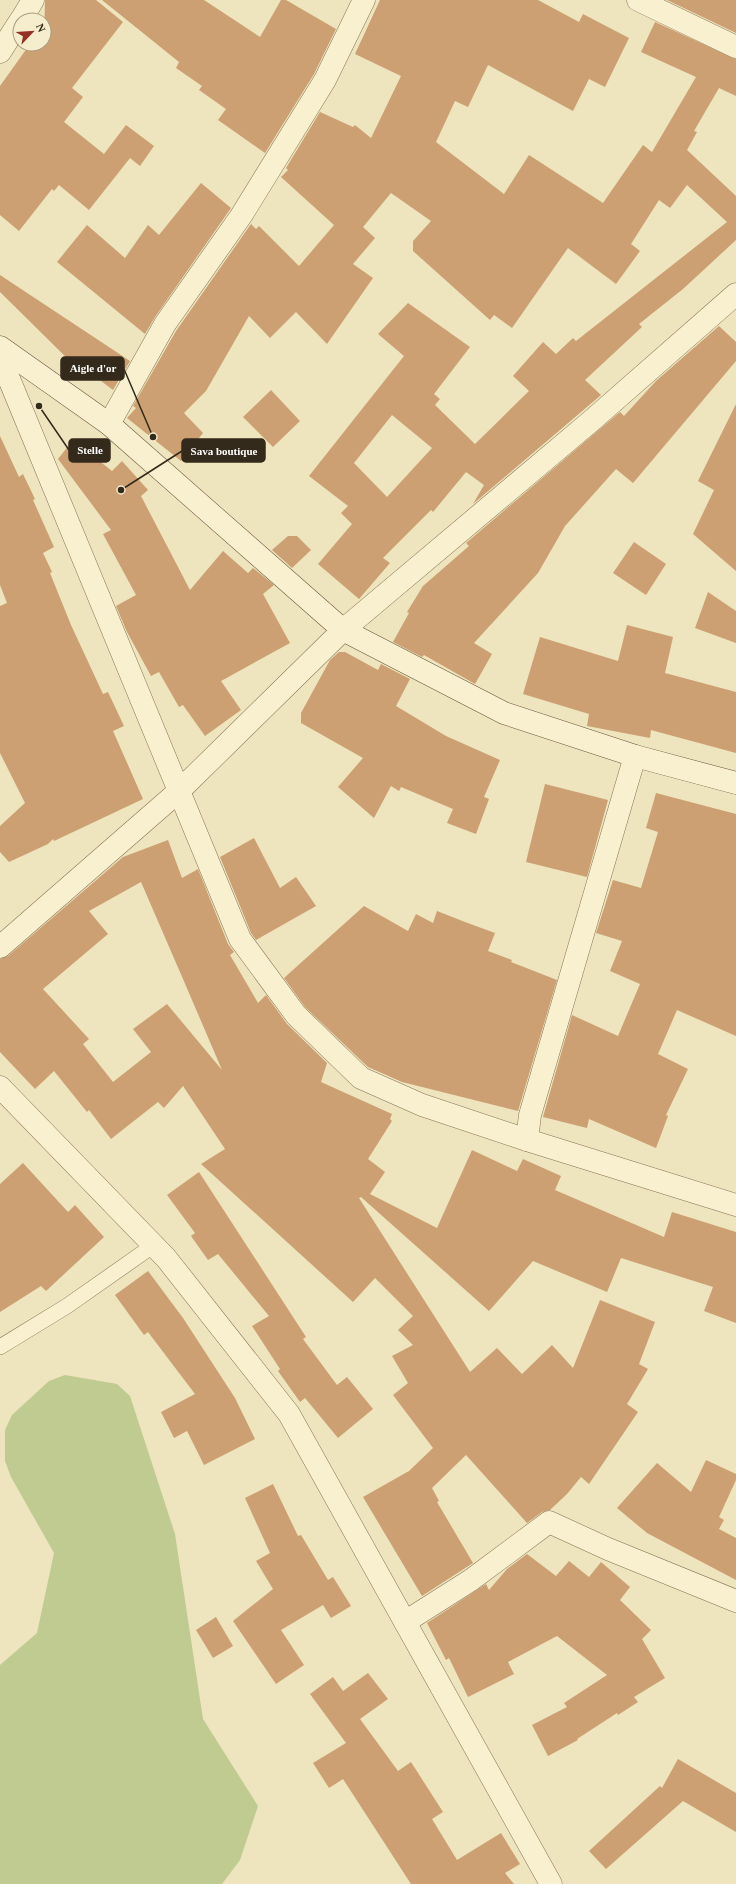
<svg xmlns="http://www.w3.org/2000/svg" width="736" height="1884" font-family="Georgia,serif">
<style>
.green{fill:#bfcb91}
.building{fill:#cca072;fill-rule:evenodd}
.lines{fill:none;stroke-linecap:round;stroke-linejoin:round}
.lane-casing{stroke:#857456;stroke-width:16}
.street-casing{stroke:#857456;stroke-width:23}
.secondary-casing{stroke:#67543a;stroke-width:23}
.lane{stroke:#f9f0d0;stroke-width:15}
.street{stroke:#f9f0d0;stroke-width:22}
.secondary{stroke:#f9f0d0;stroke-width:22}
.leader{fill:none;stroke:#342a1b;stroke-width:1.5}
.callout-dot{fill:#342a1b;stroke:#f5edcc;stroke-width:1.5}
.callout{fill:#342a1b;stroke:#342a1b;stroke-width:1.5}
.callout-label{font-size:11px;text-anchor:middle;font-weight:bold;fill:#fff}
</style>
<rect width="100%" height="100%" fill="#eee4bd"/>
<!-- green -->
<polygon class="green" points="65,1375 117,1384 130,1396 175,1534 203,1719 258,1806 240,1860 222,1884 0,1884 0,1665 37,1633 54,1553 11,1477 5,1461 5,1430 12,1415 49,1381"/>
<!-- building -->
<g class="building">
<polygon points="45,0 96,0 123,22 72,88 83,97 64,122 104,154 126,125 154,146 140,166 130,158 89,210 59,185 54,191 52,189 19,231 0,215 0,86 30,44 44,44"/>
<polygon points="102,0 204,0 260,37 281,0 286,0 336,29 314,74 265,153 218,120 226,109 199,90 202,86 176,68 179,62"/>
<path d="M380,0H538L579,22L583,14L629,38L605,87L589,79L573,111L488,65L468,107L455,101L436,142L504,194L529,155L603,203L643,145L652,152L696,77L641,52L655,22L736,59V96L719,88L694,131L697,132L687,150L736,196V240L683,289L639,324L642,327L585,380L601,395L473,504L484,485L466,472L433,512L431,510L383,558L390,563L359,599L318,564L352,524L341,513L348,506L309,476L404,356L378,334L408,303L470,347L434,394L440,399L435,405L475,444L529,391L513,376L543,342L556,354L573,338L576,341L727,222L687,185L670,208L659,200L631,244L640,251L616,284L568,248L512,328L494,315L490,320L413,251V241L431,221L391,193L363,227L375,238L353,264L373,278L327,344L296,312L270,338L249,316L206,391L184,413L203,433L181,461L127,418L136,408L133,406L176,331L251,224L256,229L259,226L299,266L334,225L281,177L288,170L286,168L320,112L353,127L355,125L371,138L401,76L355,54ZM392,415L432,448L387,497L354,463Z"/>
<polygon points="667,0 736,0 736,33"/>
<polygon points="201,183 231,208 155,317 145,334 57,262 87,225 125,258 148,225 159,235"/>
<polygon points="0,275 130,361 113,390 76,362 74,365 0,292"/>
<polygon points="719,326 736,342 736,361 633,483 616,469 565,526 538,573 474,643 492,654 475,684 424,655 422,657 393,642 409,613 407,612 423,586 469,546 466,543 620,412 624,416 656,381"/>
<polygon points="271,390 300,421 273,447 243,417"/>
<polygon points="736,404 736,571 693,534 714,490 698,481"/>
<polygon points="0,436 19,477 23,474 35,499 33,500 54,547 43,553 52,572 50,573 71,625 103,694 108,692 124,726 113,731 143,799 54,841 53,839 48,844 9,862 0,852 0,826 25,803 0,753 0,606 7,603 0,585"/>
<polygon points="73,440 112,471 122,461 148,490 141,496 190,590 223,551 248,573 253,568 274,585 263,594 290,643 221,681 241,710 205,736 183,705 179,707 159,672 151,676 127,632 116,606 136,595 103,534 111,530 58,459"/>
<polygon points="288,536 297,536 311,550 292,568 272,550"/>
<polygon points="634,542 666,564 646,595 613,573"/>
<polygon points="708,592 736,611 736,643 695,628"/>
<polygon points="627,625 673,637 665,673 736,692 736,753 651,730 650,738 587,726 589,714 523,694 540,637 618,661"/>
<polygon points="339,652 345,652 378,670 381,664 410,679 396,706 446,736 500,760 484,797 489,799 476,834 447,823 453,809 401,787 399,791 391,786 374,818 338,787 363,758 301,723 301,713 330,660"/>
<polygon points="545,784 608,800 587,877 526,862"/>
<polygon points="656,793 736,814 736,1036 677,1010 658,1054 688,1069 666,1115 668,1116 656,1148 589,1119 587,1128 543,1117 572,1015 618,1036 640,984 610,971 622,941 596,933 613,880 641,888 658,832 646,828"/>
<polygon points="254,838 280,888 296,877 316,906 256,940 251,933 220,857"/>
<path d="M168,840L182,878L198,869L228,944L234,952L230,955L258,1003L266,995L287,1024L327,1063L321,1082L392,1114L390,1119L392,1121L368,1159L385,1172L370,1194L437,1228L472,1150L517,1171L523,1159L561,1176L555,1190L664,1237L672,1212L736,1232V1323L704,1311L713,1287L621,1258L607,1292L533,1261L489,1311L361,1197L359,1198L470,1372L497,1348L522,1374L552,1345L573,1368L600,1300L655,1322L639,1364L648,1369L627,1404L638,1412L589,1484L581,1477L567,1494L550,1510L542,1512L527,1523L466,1455L432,1488L439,1501L437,1502L473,1563L422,1596L363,1497L409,1471L433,1448L393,1395L408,1383L392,1356L413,1345L398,1330L413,1316L375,1278L353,1302L201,1164L225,1149L183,1086L164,1108L158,1102L111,1139L89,1110L87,1112L54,1071L35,1089L0,1052V959L8,956L123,857ZM141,882L183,979L222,1070L167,1004L133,1029L151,1052L113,1082L83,1044L89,1039L43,989L108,934L89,911Z"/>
<polygon points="364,906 408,931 416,914 433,923 437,911 465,922 495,933 488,951 512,960 511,962 557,980 518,1111 402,1082 368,1067 305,1007 284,978"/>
<polygon points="23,1163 68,1212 75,1205 104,1237 46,1291 41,1286 0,1312 0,1184"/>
<polygon points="199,1172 306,1337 303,1339 337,1385 347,1377 373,1409 338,1438 305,1398 300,1402 278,1371 280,1369 252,1326 269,1316 218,1254 208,1260 191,1236 195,1233 167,1195"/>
<polygon points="148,1271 183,1318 235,1398 255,1439 204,1465 187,1431 174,1438 161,1412 195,1394 148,1332 144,1335 115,1295"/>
<polygon points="706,1460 736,1474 736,1480 719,1517 724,1520 719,1529 736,1538 736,1580 647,1533 617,1508 657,1463 691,1492"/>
<polygon points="273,1484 298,1536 301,1535 328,1580 333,1577 351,1606 331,1618 323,1605 281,1630 304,1665 276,1684 233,1621 273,1589 256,1561 270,1553 245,1498"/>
<polygon points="527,1554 556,1576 569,1561 589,1577 601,1562 630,1587 620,1600 651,1630 642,1639 665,1678 634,1697 638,1702 618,1715 617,1713 577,1739 578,1740 548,1756 532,1725 567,1707 564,1703 607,1675 557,1636 508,1662 514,1674 468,1697 449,1658 446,1660 427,1623 486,1584 489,1590 507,1569"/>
<polygon points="216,1617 233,1646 213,1658 196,1630"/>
<polygon points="368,1673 388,1699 360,1719 398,1771 411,1762 443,1812 432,1819 457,1860 501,1833 520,1864 505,1873 514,1884 411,1884 343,1779 329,1788 313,1763 346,1743 310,1694 333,1677 343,1691"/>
<polygon points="678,1759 736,1793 736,1832 683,1801 606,1869 589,1851 660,1786 662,1788"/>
</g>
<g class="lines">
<!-- lane casing -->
<g class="lane-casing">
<polyline id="lane" points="0,1347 67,1306 154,1245"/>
</g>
<!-- street casing -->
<g class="street-casing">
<g id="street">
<polyline points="638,0 736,47"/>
<polyline points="21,20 33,0"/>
<polyline points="0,52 20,21"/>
<polyline points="0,357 240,939 296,1015 361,1078 422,1105 527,1140 736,1205"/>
<polyline points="109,424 165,324 241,216 325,80 364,0"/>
<polyline points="0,947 179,791 343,630 590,422 736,294"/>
<polyline points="0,1087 166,1258 289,1414 551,1884"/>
<polyline points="527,1140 530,1115 635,756"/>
<polyline points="405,1622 471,1580 549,1522 608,1549 736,1601"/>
</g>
</g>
<!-- secondary casing -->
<g class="secondary-casing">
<polyline id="secondary" points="0,347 109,424 343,630 504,713 635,756 736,783"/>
</g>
<!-- lane -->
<use href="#lane" class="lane"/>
<!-- street -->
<use href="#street" class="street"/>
<!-- secondary -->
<use href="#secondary" class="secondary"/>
</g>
<!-- callouts -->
<path class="leader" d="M153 437L124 369M39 406L69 450M121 490L182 451"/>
<g class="callout-dot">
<circle cx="153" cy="437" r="4"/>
<circle cx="39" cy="406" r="4"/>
<circle cx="121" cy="490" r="4"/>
</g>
<g class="callout">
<rect x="61" y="357" width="63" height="23" rx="4"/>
<rect x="69" y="439" width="41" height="23" rx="4"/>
<rect x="182" y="439" width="83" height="23" rx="4"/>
</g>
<g class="callout-label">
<text x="93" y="372">Aigle d'or</text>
<text x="90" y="454">Stelle</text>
<text x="224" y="455">Sava boutique</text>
</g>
<!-- north arrow -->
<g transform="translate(32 32) rotate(65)"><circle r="19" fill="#f5edcc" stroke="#a89f85"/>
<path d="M0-3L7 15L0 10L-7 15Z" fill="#943026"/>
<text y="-6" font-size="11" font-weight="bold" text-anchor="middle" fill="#342a1b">N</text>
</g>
</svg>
